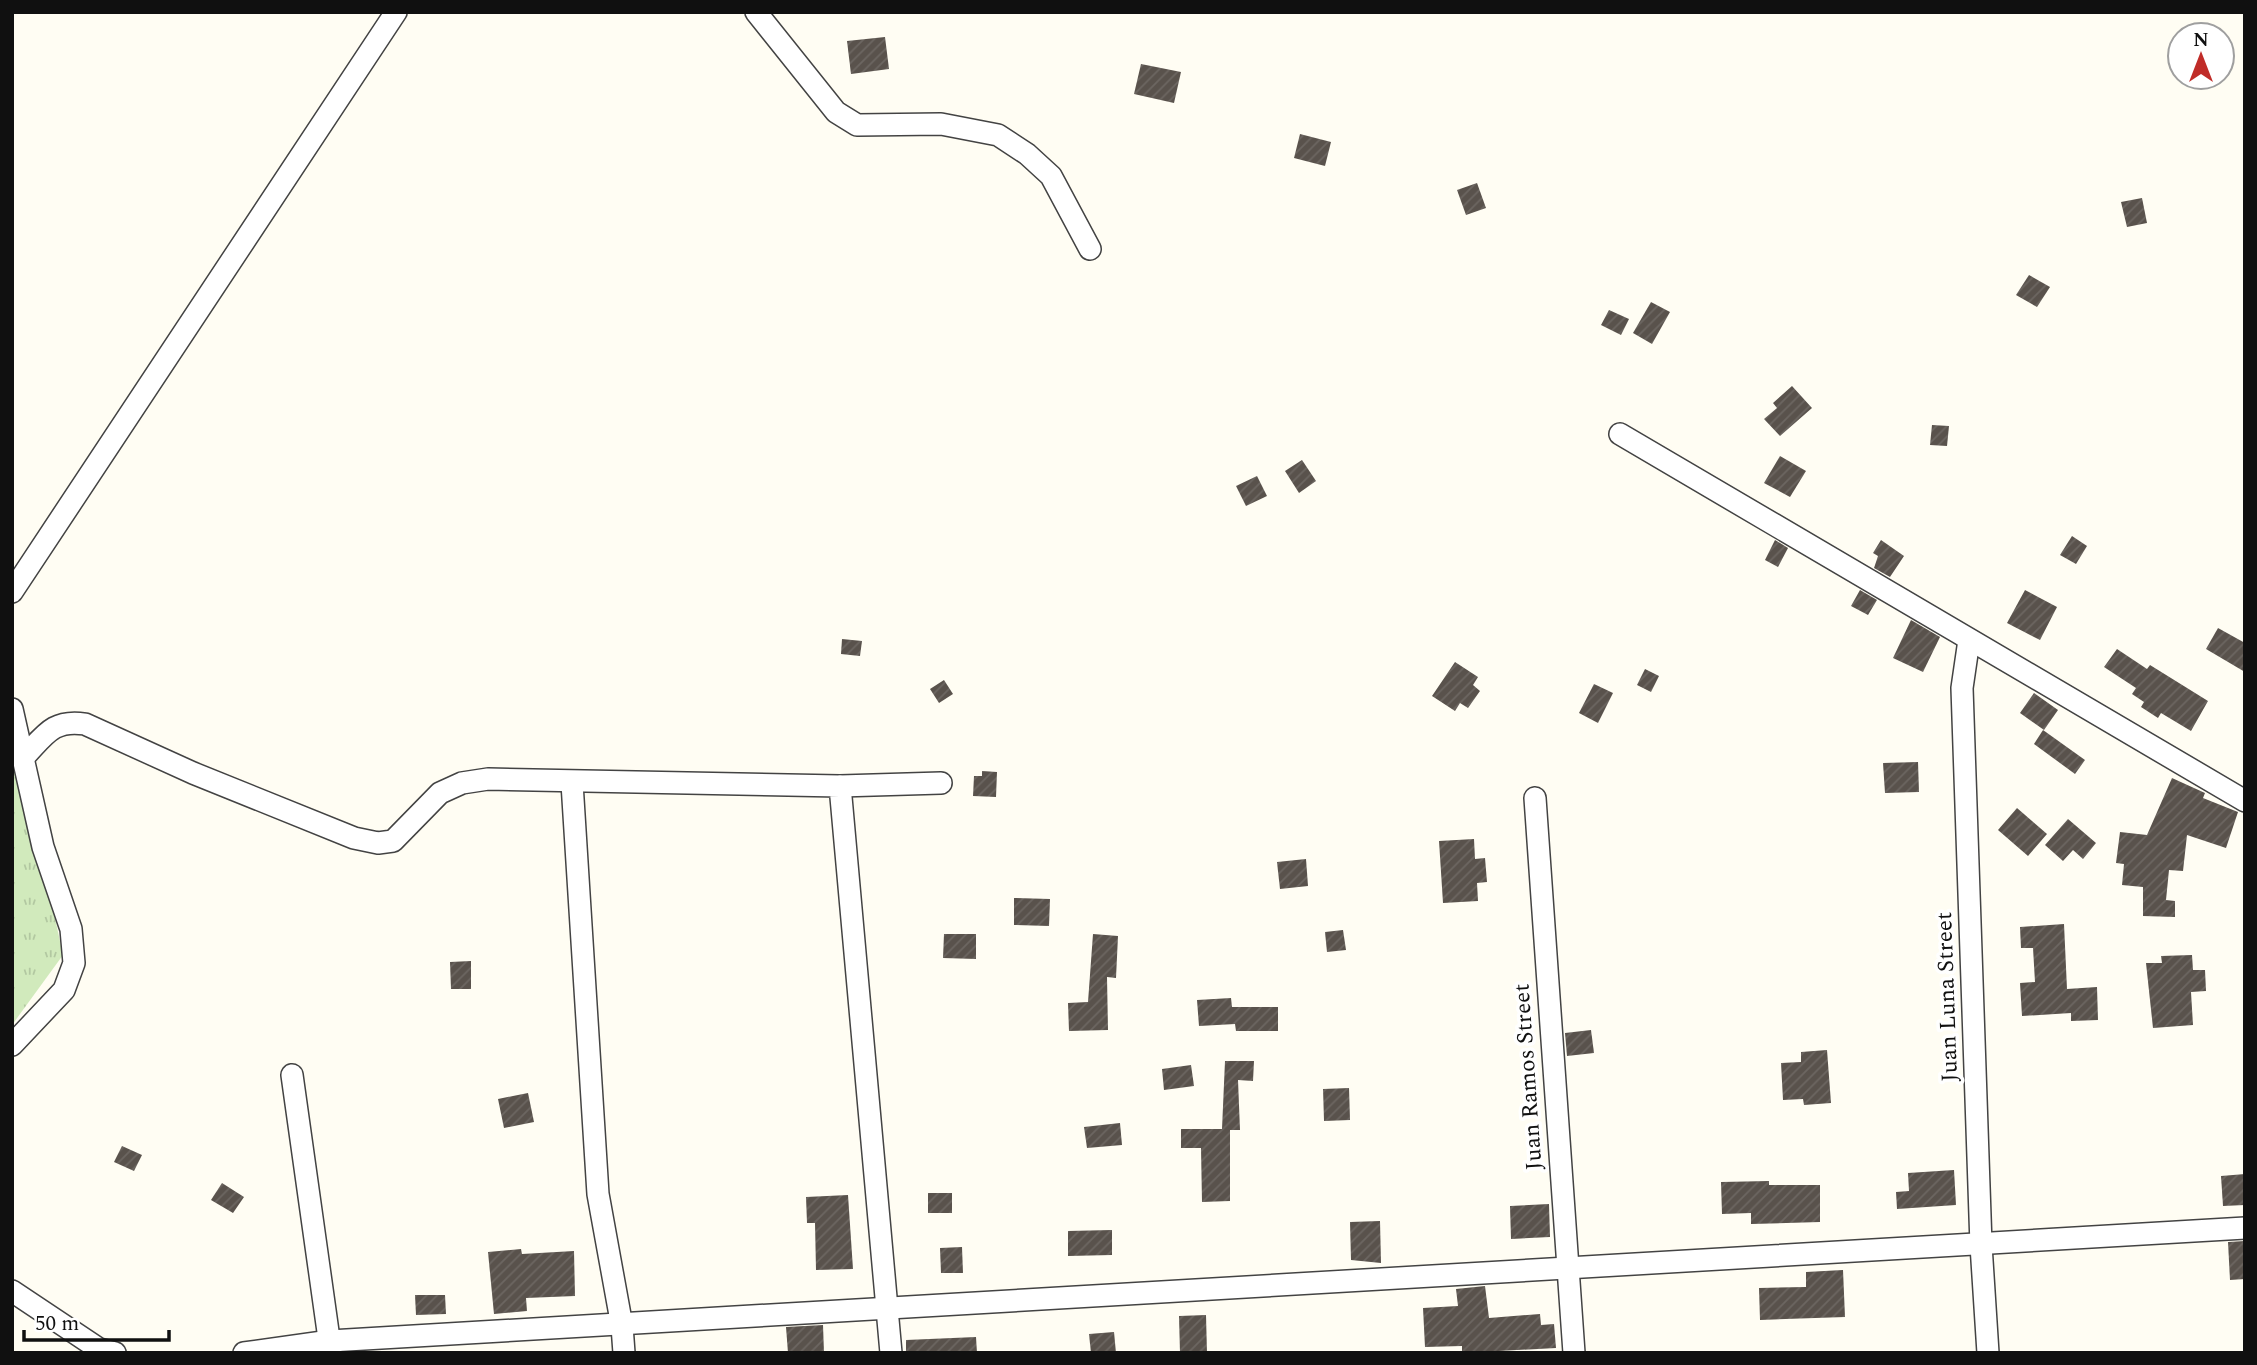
<svg xmlns="http://www.w3.org/2000/svg" width="2257" height="1365" font-family="Spectral,serif">
<style>
.park{fill:url(#park-tufts)}
.building{fill:url(#building-hatch)}
.lines{fill:none;stroke-linecap:round;stroke-linejoin:round}
.minor-casing{stroke:#434343;stroke-width:24}
.minor{stroke:#fff;stroke-width:21}
.labels{text-anchor:middle;stroke-width:7;stroke-linejoin:round;paint-order:stroke}
.street-label{font-size:23px;fill:#101010;stroke:#fff}
</style>
<defs>
<pattern id="park-tufts" width="24" height="20" patternUnits="userSpaceOnUse" patternTransform="scale(1.75)"><rect width="24" height="20" fill="#d1eabc"/><path d="M3 7l-1-3M5 7V3M7 7l1-3M15 17l-1-3M17 17v-4M19 17l1-3" fill="none" stroke="#b2c8a1"/></pattern>
<pattern id="building-hatch" width="6" height="6" patternUnits="userSpaceOnUse" patternTransform="scale(1.75)"><rect width="6" height="6" fill="#59524c"/><path d="M-1 1l2-2M0 6l6-6M5 7l2-2" fill="none" stroke="#6c6661"/></pattern>
</defs>
<rect width="100%" height="100%" fill="#fffdf3"/>
<!-- park -->
<polygon class="park" points="12,720 63,955 12,1025"/>
<!-- building -->
<g class="building">
<polygon points="885,37 889,69 851,74 847,41"/>
<polygon points="1141,64 1181,72 1174,103 1134,94"/>
<polygon points="1300,134 1331,142 1325,166 1294,158"/>
<polygon points="1477,183 1486,208 1466,215 1457,190"/>
<polygon points="2142,198 2147,223 2127,227 2121,202"/>
<polygon points="2029,275 2050,287 2037,307 2016,295"/>
<polygon points="1651,302 1670,312 1652,344 1633,333"/>
<polygon points="1609,310 1629,319 1621,335 1601,325"/>
<polygon points="1792,386 1812,408 1780,436 1764,419 1777,408 1773,403"/>
<polygon points="1932,425 1949,426 1947,446 1930,445"/>
<polygon points="1780,456 1806,471 1790,497 1764,483"/>
<polygon points="1302,460 1316,481 1299,493 1285,471"/>
<polygon points="1257,476 1267,496 1246,506 1236,486"/>
<polygon points="2072,536 2087,546 2076,564 2060,555"/>
<polygon points="1775,540 1788,548 1778,567 1765,560"/>
<polygon points="1881,540 1904,556 1890,577 1874,568 1878,556 1873,553"/>
<polygon points="1860,590 1877,600 1868,615 1851,606"/>
<polygon points="2025,590 2057,607 2040,640 2007,623"/>
<polygon points="1911,620 1940,637 1923,672 1893,658"/>
<polygon points="2218,628 2245,643 2245,672 2206,649"/>
<polygon points="842,639 862,641 860,656 841,654"/>
<polygon points="2117,649 2147,669 2150,665 2208,701 2191,731 2161,713 2158,718 2141,707 2144,702 2132,694 2136,688 2104,667"/>
<polygon points="1455,662 1478,677 1473,685 1480,691 1468,708 1460,703 1455,711 1432,696"/>
<polygon points="1645,669 1659,676 1651,692 1637,685"/>
<polygon points="944,680 953,694 939,703 930,689"/>
<polygon points="1594,684 1613,693 1598,723 1579,713"/>
<polygon points="2034,693 2058,710 2044,730 2020,713"/>
<polygon points="2043,730 2085,760 2075,774 2034,744"/>
<polygon points="1918,762 1919,792 1885,793 1883,763"/>
<polygon points="982,771 997,772 996,797 973,796 974,776 982,776"/>
<polygon points="2172,778 2205,793 2203,798 2238,812 2226,848 2187,835 2183,871 2169,870 2166,900 2175,901 2175,917 2143,916 2143,887 2122,885 2124,864 2116,863 2120,832 2147,835"/>
<polygon points="2017,808 2047,834 2028,856 1998,830"/>
<polygon points="2068,819 2096,843 2083,859 2073,850 2063,861 2045,845"/>
<polygon points="1474,839 1475,859 1485,858 1487,882 1477,883 1478,901 1443,903 1439,841"/>
<polygon points="1306,859 1308,886 1280,889 1277,862"/>
<polygon points="1014,898 1050,899 1049,926 1014,925"/>
<polygon points="2064,924 2067,989 2097,987 2098,1020 2071,1021 2071,1013 2022,1016 2020,983 2035,982 2033,948 2021,948 2020,927"/>
<polygon points="1343,930 1346,950 1327,952 1325,932"/>
<polygon points="944,934 976,934 976,959 943,958"/>
<polygon points="1093,934 1118,936 1116,978 1107,977 1108,1030 1069,1031 1068,1003 1088,1002"/>
<polygon points="2192,955 2193,970 2205,970 2206,991 2191,992 2193,1025 2153,1028 2146,963 2162,963 2161,956"/>
<polygon points="471,961 471,989 451,989 450,962"/>
<polygon points="1231,998 1232,1007 1278,1007 1278,1031 1236,1031 1235,1024 1199,1026 1197,1000"/>
<polygon points="1591,1030 1594,1053 1567,1056 1565,1033"/>
<polygon points="1827,1050 1831,1103 1804,1105 1803,1099 1783,1100 1781,1063 1801,1062 1801,1052"/>
<polygon points="1225,1061 1254,1061 1253,1081 1238,1080 1240,1130 1230,1130 1230,1201 1202,1202 1201,1148 1181,1148 1181,1129 1222,1129"/>
<polygon points="1191,1065 1194,1086 1164,1090 1162,1069"/>
<polygon points="1349,1088 1350,1120 1324,1121 1323,1089"/>
<polygon points="528,1093 534,1122 504,1128 498,1099"/>
<polygon points="1120,1123 1122,1145 1087,1148 1084,1127"/>
<polygon points="122,1146 142,1155 134,1171 114,1162"/>
<polygon points="1954,1170 1956,1205 1897,1209 1896,1192 1909,1191 1908,1173"/>
<polygon points="2245,1174 2245,1205 2223,1206 2221,1176"/>
<polygon points="1769,1181 1769,1185 1820,1185 1820,1222 1751,1224 1751,1213 1722,1214 1721,1182"/>
<polygon points="222,1183 244,1197 233,1213 211,1200"/>
<rect x="928" y="1193" width="24" height="20"/>
<polygon points="848,1195 853,1269 816,1270 815,1223 807,1223 806,1197"/>
<polygon points="1549,1204 1550,1237 1511,1239 1510,1206"/>
<polygon points="1380,1221 1381,1263 1351,1260 1350,1222"/>
<polygon points="1112,1230 1112,1255 1068,1256 1068,1231"/>
<polygon points="2245,1241 2245,1279 2230,1280 2228,1242"/>
<polygon points="962,1247 963,1273 941,1273 940,1248"/>
<polygon points="521,1249 522,1254 574,1251 575,1296 526,1298 527,1311 494,1314 488,1252"/>
<polygon points="1843,1270 1845,1317 1760,1320 1759,1288 1806,1287 1806,1272"/>
<polygon points="1485,1286 1489,1318 1540,1314 1541,1325 1554,1324 1556,1348 1462,1353 1462,1346 1425,1347 1423,1308 1458,1306 1456,1289"/>
<polygon points="415,1295 445,1295 446,1314 416,1315"/>
<polygon points="1206,1315 1207,1353 1180,1353 1179,1316"/>
<polygon points="823,1325 824,1353 788,1353 786,1327"/>
<polygon points="1114,1332 1116,1353 1091,1353 1089,1334"/>
<polygon points="976,1337 977,1353 906,1353 906,1340"/>
</g>
<g class="lines">
<!-- minor casing -->
<g class="minor-casing">
<g id="minor">
<polyline points="756,12 836,112 857,125 941,124 998,135 1027,154 1051,176 1090,249"/>
<polyline points="1620,434 2245,801"/>
<polyline points="12,592 396,12"/>
<polyline points="1969,640 1962,688 1981,1245 1988,1353"/>
<polyline points="12,709 43,847 71,929 74,963 64,990 12,1045"/>
<path d="M24,757C45,735 53,719 85,724L193,773L354,838L378,843L393,841L440,793L462,783L488,779L840,786L891,1353"/>
<polyline points="572,783 598,1194 622,1326 624,1353"/>
<polyline points="840,786 941,783"/>
<polyline points="1535,798 1574,1353"/>
<polyline points="292,1075 331,1353"/>
<polyline points="12,1291 99,1349 115,1353"/>
<polyline points="244,1353 330,1341 2245,1228"/>
</g>
</g>
<!-- minor -->
<use href="#minor" class="minor"/>
</g>
<g class="labels">
<!-- street labels -->
<g class="street-label">
<text transform="translate(1946 997) rotate(-92)" y="8">Juan Luna Street</text>
<text transform="translate(1527 1077) rotate(-94)" y="8">Juan Ramos Street</text>
</g>
</g>
<!-- border -->
<rect width="2257" height="1365" fill="none" stroke="#101010" stroke-width="28"/>
<!-- north arrow -->
<g transform="translate(2201 56)"><circle r="33" fill="#ffffff" stroke="#9f9f9f" stroke-width="2"/>
<path d="M0-5L12 26L0 18L-12 26Z" fill="#c02c28"/>
<text y="-10" font-size="19" font-weight="bold" text-anchor="middle" fill="#101010">N</text>
</g>
<!-- scale -->
<path d="M24 1330v10h145v-10" fill="none" stroke="#101010" stroke-width="3.5"/>
<text x="35" y="1330" font-size="21" fill="#101010" stroke="#ffffff" stroke-width="5" paint-order="stroke">50 m</text>
</svg>
